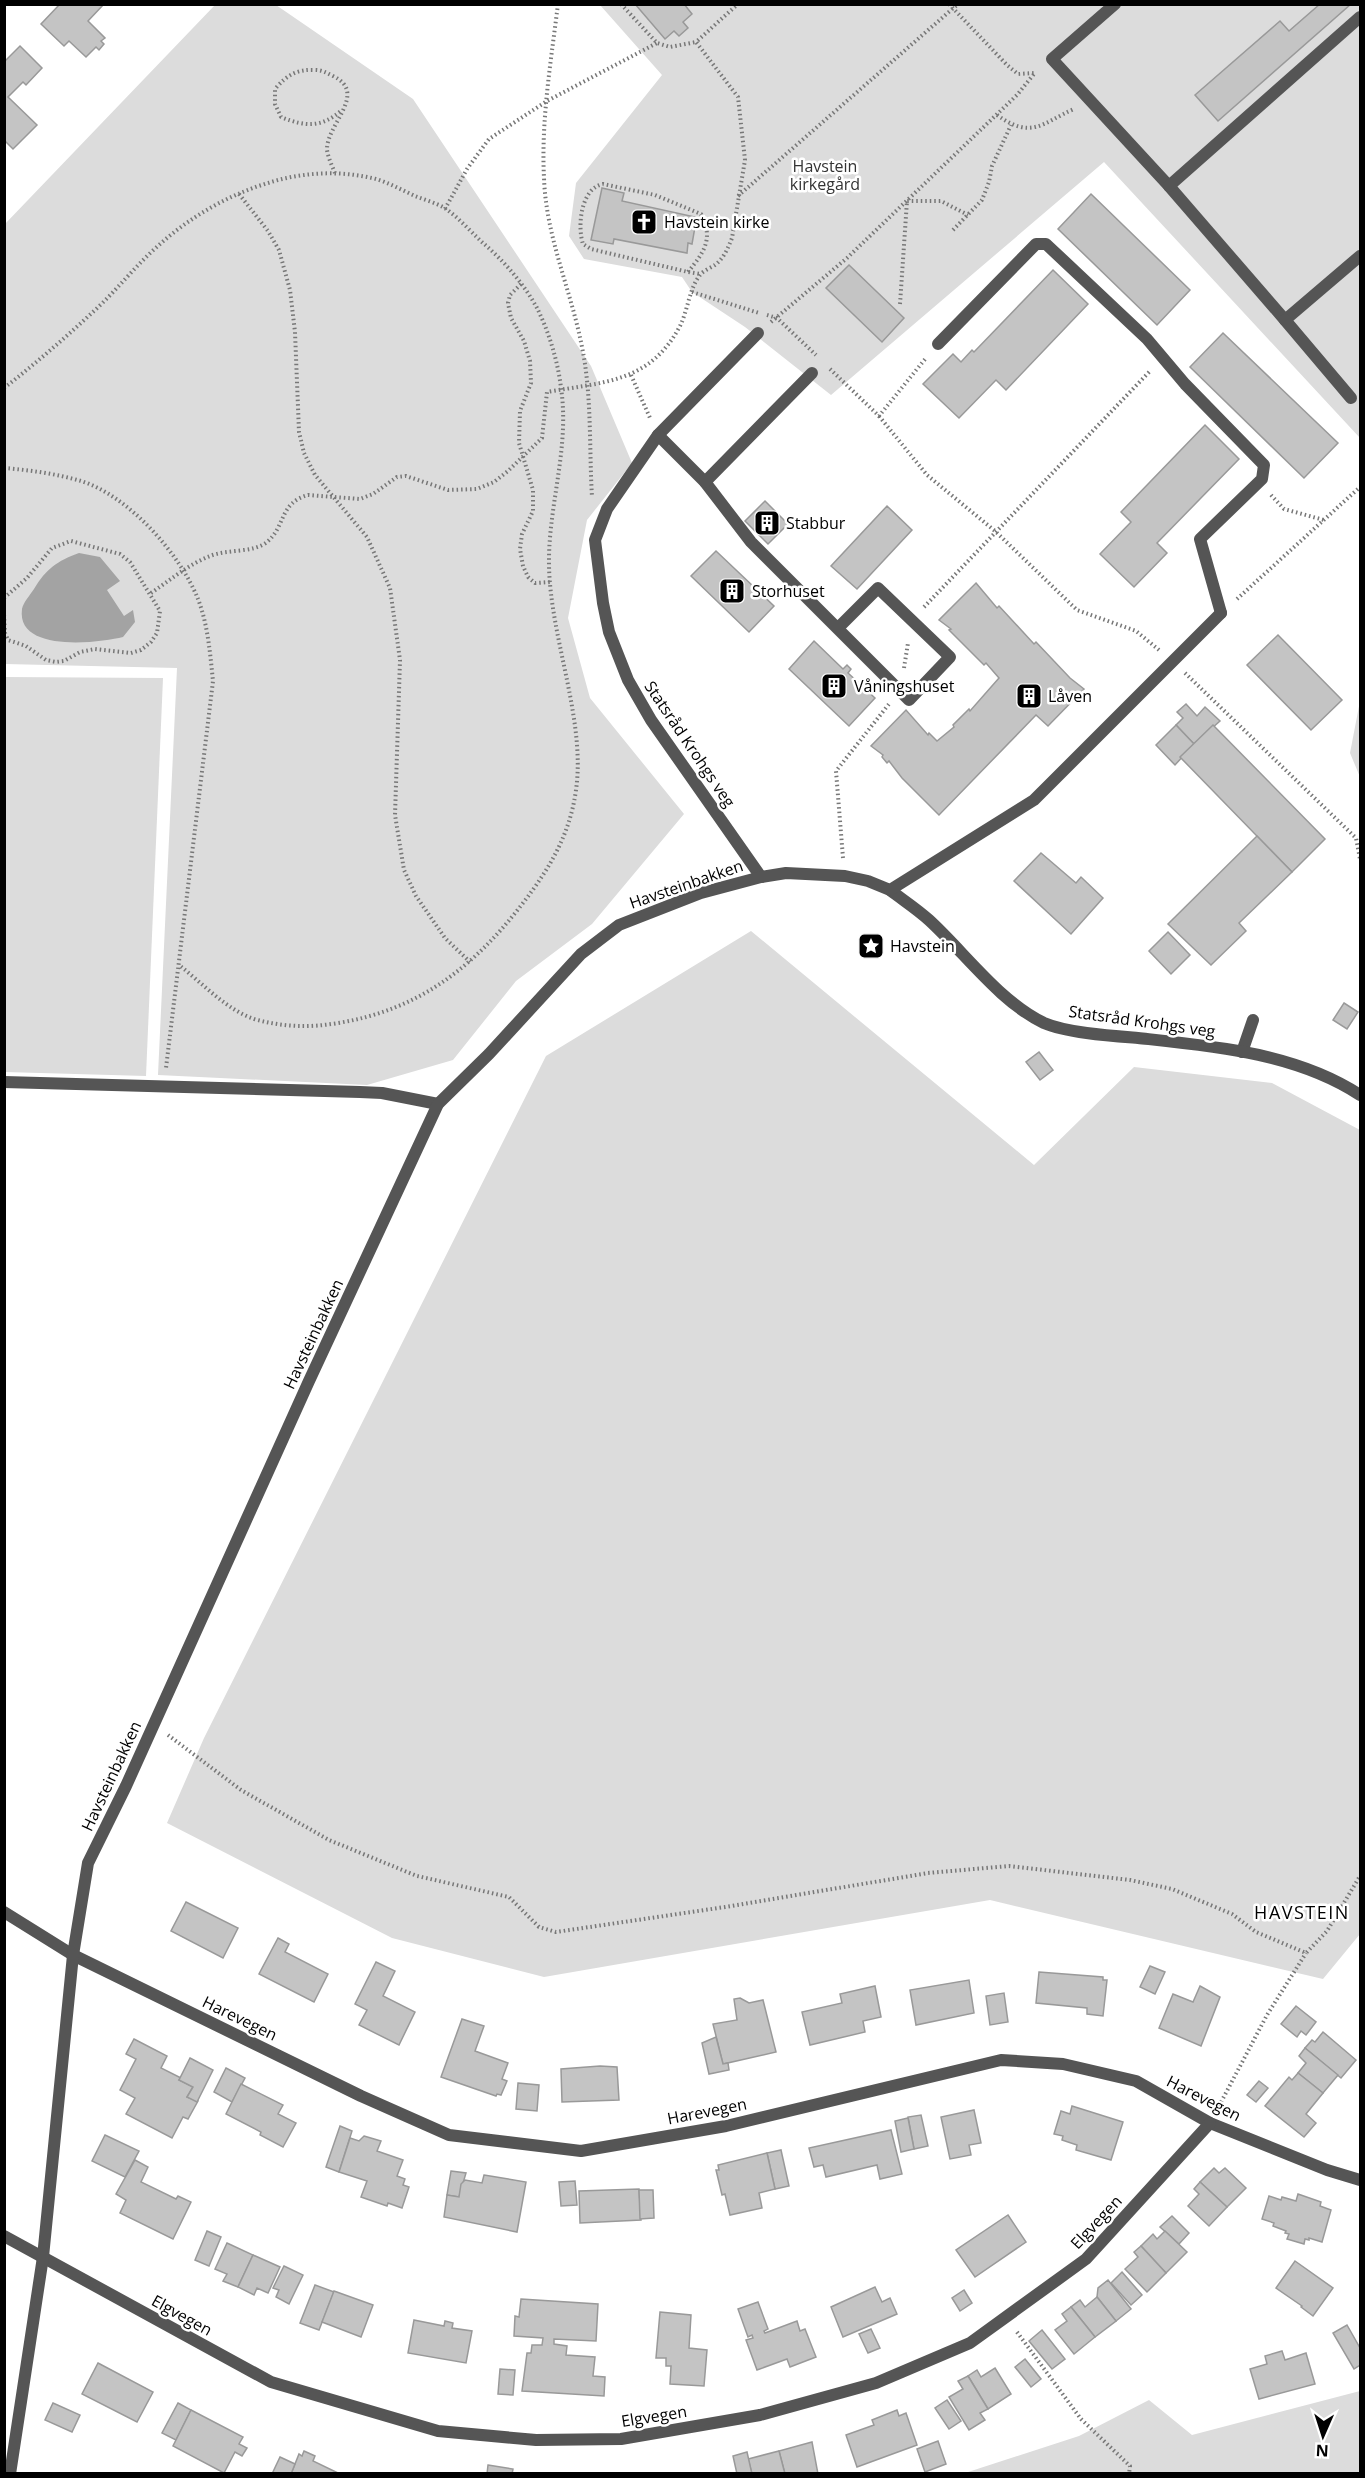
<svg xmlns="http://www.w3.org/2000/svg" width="1365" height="2478" font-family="'Open Sans',sans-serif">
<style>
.green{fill:#dcdcdc}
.water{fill:#a3a3a3}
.building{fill:#c4c4c4;stroke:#999;stroke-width:1.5}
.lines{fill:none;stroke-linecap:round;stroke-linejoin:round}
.path{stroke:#777;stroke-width:4;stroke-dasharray:1.5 3;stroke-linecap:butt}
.lane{stroke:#555;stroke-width:12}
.street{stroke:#555;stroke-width:12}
.labels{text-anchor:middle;stroke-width:5;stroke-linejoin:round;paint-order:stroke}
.park-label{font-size:16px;fill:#333;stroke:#fff}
.poi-label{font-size:16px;fill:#000;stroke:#fff;text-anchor:start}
.street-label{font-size:16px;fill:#000;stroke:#fff}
.neighbourhood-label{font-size:18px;letter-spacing:1.5px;fill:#000;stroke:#fff}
</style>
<rect width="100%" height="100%" fill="#fff"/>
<!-- green -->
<g class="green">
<polygon points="215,5 276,5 413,99 591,366 632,463 587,520 568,618 590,698 684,814 592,924 516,981 453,1060 367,1085 158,1075 177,668 5,664 4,225"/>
<polygon points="600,5 1360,5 1360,438 1104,162 831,395 745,327 692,292 682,277 584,259 569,236 576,183 662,75"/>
<polygon points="5,677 163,678 146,1076 5,1072"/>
<polygon points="1360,701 1360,777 1350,753"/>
<polygon points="751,931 1034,1165 1134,1067 1272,1083 1360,1130 1360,1934 1323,1979 990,1900 544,1977 392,1938 167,1823 204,1738 546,1056"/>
<polygon points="1360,2391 1360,2473 965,2473 1079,2436 1149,2400 1192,2435"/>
</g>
<!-- water -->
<path class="water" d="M79,553L100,557L120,581L107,590L124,616L133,610L135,622L123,637C99,643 16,653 22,609C23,603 30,595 34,589C46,569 57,561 79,553Z"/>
<!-- building -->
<g class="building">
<polygon points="60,4 104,4 88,21 105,38 101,41 104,44 99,50 96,47 86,57 69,41 64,46 41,24"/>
<polygon points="635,4 684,4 692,14 683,22 688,28 679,36 674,31 665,39"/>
<polygon points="1320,4 1351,4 1218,121 1195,95 1280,21 1289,31"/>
<polygon points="20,46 42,68 26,85 23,82 8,97 37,125 13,149 4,140 4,62"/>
<polygon points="602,188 624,193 622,201 695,217 693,226 695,227 692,244 688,243 687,253 614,239 613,244 591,240"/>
<polygon points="1091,194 1190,290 1157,325 1058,229"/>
<polygon points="849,265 904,318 882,342 826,288"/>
<polygon points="1053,270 1088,304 1006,390 996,380 959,418 923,384 953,354 961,362 972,350 974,352"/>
<polygon points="1223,333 1338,443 1304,478 1190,367"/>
<polygon points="1205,425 1239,459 1157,543 1167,553 1134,587 1100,554 1131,522 1121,512"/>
<polygon points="765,501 788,524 768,544 745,521"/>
<polygon points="887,506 912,530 857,589 831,566"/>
<polygon points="716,551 774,606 749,632 691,576"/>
<polygon points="976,583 997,608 999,606 1034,644 1036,642 1070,678 1084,689 1048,726 1036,715 939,815 902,778 889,761 887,763 882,757 883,755 871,746 906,710 928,735 929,733 937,741 954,727 953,725 969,709 970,711 999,678 986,663 984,665 949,630 951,629 939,620"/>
<polygon points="1278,635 1342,700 1311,730 1247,665"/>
<polygon points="814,641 843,669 847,665 851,669 848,673 875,698 849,726 789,669"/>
<polygon points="1186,704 1197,716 1205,707 1220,721 1194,744 1176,725 1183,718 1177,712"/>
<polygon points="1176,725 1194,744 1175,765 1156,745"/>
<polygon points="1213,725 1325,839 1292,872 1180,757"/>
<polygon points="1257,836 1292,872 1239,923 1246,931 1211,965 1168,924"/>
<polygon points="1041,853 1076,883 1081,877 1103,898 1071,934 1014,881"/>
<polygon points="1168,932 1190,955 1171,974 1149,951"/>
<polygon points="1344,1003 1358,1012 1347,1029 1333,1020"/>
<polygon points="1039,1052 1053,1070 1040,1080 1026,1062"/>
<polygon points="186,1902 238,1928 223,1958 171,1931"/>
<polygon points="278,1938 289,1944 285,1952 328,1974 314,2002 259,1974"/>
<polygon points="376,1962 395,1971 383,1996 415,2012 399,2045 359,2025 367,2010 355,2004"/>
<polygon points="1150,1966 1165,1972 1155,1994 1140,1987"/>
<polygon points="1039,1972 1103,1977 1103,1980 1107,1980 1103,2016 1087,2014 1087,2008 1036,2003"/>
<polygon points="969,1980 974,2013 916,2025 910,1990"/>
<polygon points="875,1986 881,2017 863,2021 865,2032 810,2045 802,2012 842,2003 840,1994"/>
<polygon points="1200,1986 1220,1997 1201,2046 1159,2028 1173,1994 1193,2002"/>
<polygon points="1004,1993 1008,2022 990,2025 986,1996"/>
<polygon points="740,1998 749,2003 763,2000 776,2052 723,2064 713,2024 737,2020 734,1999"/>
<polygon points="1296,2006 1316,2022 1306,2035 1301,2031 1297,2037 1281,2024"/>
<polygon points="462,2019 484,2026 475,2051 508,2063 502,2079 507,2081 501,2095 497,2094 496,2096 441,2077"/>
<polygon points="1323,2032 1356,2060 1341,2078 1305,2048 1312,2040 1315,2042"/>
<polygon points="716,2037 723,2064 728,2063 729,2070 709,2074 702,2043"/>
<polygon points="134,2039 167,2056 161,2068 181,2078 179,2080 193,2087 187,2097 198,2101 188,2119 183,2117 172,2138 126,2114 135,2098 120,2090 136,2059 126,2054"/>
<polygon points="1305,2048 1338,2075 1323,2093 1298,2073 1306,2063 1299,2056"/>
<polygon points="190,2058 213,2070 197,2102 187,2097 193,2087 179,2080"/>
<polygon points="600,2066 617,2067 619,2100 562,2102 561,2069"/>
<polygon points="226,2068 245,2078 232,2102 214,2092"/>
<polygon points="1298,2073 1323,2093 1306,2114 1316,2123 1304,2137 1265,2106 1289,2077 1292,2080"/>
<polygon points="1259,2081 1268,2088 1256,2102 1247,2095"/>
<polygon points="518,2083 539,2085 537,2111 516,2109"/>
<polygon points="241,2084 283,2105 278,2114 296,2123 283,2147 260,2135 261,2132 226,2114"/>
<polygon points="1072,2106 1123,2122 1111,2160 1076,2150 1077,2145 1062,2140 1063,2136 1054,2134 1061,2111 1070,2114"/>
<polygon points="974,2110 981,2143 969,2145 971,2155 950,2159 941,2117"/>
<polygon points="921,2115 928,2146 914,2149 908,2117"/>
<polygon points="908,2118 914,2149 901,2152 895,2121"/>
<polygon points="340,2126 352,2131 339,2172 326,2167"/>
<polygon points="891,2130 902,2174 880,2179 877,2165 826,2177 823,2165 814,2167 809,2148"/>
<polygon points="105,2135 139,2151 125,2177 92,2161"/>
<polygon points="364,2136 381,2141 377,2151 403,2160 397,2176 405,2179 403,2185 409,2187 402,2208 388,2203 387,2206 361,2197 367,2181 339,2172 350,2138 359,2141"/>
<polygon points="781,2150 789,2186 775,2189 767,2153"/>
<polygon points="767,2153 775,2189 759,2193 762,2208 730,2215 725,2194 722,2195 716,2170 719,2170 718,2165"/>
<polygon points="135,2160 148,2167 141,2182 176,2199 178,2196 191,2202 173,2239 120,2213 126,2200 116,2194"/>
<polygon points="1214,2168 1219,2173 1225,2168 1246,2188 1227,2207 1200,2182"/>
<polygon points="451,2171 466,2173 459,2197 447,2195"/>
<polygon points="484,2175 526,2182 517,2232 444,2217 447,2195 459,2197 461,2184 465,2180 482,2183"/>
<polygon points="575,2181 577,2205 561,2206 559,2182"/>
<polygon points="1200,2182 1227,2207 1209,2226 1188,2206 1199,2194 1194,2189"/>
<polygon points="639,2189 641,2220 580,2223 579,2191"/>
<polygon points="639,2190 653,2190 654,2218 640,2219"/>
<polygon points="1298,2194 1321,2202 1320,2206 1331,2210 1322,2242 1309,2238 1309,2240 1305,2239 1304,2244 1287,2239 1289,2234 1285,2233 1286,2231 1273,2226 1274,2223 1262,2219 1269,2196 1281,2200 1282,2197 1296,2201"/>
<polygon points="1008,2215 1026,2242 975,2277 956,2250"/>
<polygon points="1172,2216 1189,2233 1179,2244 1160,2227"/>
<polygon points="207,2231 221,2237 209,2266 195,2260"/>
<polygon points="1165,2231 1187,2252 1166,2273 1141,2246 1153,2234 1157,2239"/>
<polygon points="227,2243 253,2255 238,2287 223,2281 227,2274 215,2269"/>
<polygon points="1141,2246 1166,2273 1147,2292 1125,2269 1138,2257 1134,2252"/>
<polygon points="253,2255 280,2267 268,2293 257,2288 254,2295 238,2287"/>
<polygon points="1295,2261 1333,2288 1313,2316 1301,2307 1302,2306 1276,2288"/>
<polygon points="284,2266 303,2275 289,2304 276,2297 279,2290 273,2288"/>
<polygon points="1122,2272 1142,2295 1131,2305 1111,2283"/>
<polygon points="1108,2280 1131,2309 1116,2321 1097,2297 1098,2288"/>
<polygon points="315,2285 334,2292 319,2330 300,2323"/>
<polygon points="875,2287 882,2302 890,2298 897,2314 843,2337 831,2307"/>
<polygon points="964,2290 972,2303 960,2311 952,2298"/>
<polygon points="334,2291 373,2305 361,2337 322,2322"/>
<polygon points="1097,2297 1116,2321 1095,2337 1071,2307 1080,2300 1085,2307"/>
<polygon points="521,2299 598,2304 596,2341 554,2339 554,2344 567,2346 566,2355 595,2357 593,2376 605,2377 604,2396 522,2391 527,2353 531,2353 532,2345 542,2345 543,2338 514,2336 515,2316 519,2317"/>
<polygon points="758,2302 768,2329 764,2331 765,2333 797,2321 800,2331 805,2329 816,2357 790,2367 787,2359 757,2370 746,2340 753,2338 752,2335 748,2337 738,2309"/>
<polygon points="1071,2307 1095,2337 1074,2354 1055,2330 1067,2321 1062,2314"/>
<polygon points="660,2312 691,2315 689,2348 707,2350 704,2386 670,2384 671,2366 666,2366 666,2358 656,2358"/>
<polygon points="414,2320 444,2326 445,2321 453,2323 452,2328 472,2331 466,2363 408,2353"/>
<polygon points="1347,2325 1360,2348 1360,2365 1354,2369 1333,2333"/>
<polygon points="871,2329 880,2348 868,2353 859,2334"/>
<polygon points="1042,2330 1065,2359 1052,2369 1029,2341"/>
<polygon points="1282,2351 1285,2360 1306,2353 1315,2384 1259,2399 1250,2369 1267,2364 1265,2356"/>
<polygon points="1025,2359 1041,2379 1031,2387 1015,2367"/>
<polygon points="98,2363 153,2392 137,2422 82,2394"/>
<polygon points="995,2368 1011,2394 988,2409 968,2376 977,2370 981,2377"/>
<polygon points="500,2369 515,2370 513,2395 498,2394"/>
<polygon points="968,2376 988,2409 980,2413 985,2420 969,2430 949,2397 963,2389 958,2381"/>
<polygon points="947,2400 961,2421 949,2429 935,2408"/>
<polygon points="53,2403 80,2415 72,2432 45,2420"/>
<polygon points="178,2403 191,2410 176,2440 162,2433"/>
<polygon points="191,2410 243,2437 239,2444 247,2448 242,2456 235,2452 224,2473 173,2446"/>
<polygon points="897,2410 899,2416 906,2413 917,2445 857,2467 846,2435 874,2425 872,2420"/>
<polygon points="938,2441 946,2464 925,2472 917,2449"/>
<polygon points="812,2442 818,2474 785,2474 779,2451"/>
<polygon points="304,2451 315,2456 313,2461 340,2474 291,2474 299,2454 302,2456"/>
<polygon points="779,2451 785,2474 752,2474 748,2459"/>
<polygon points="747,2452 752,2474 737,2474 733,2456"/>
<polygon points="280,2457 295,2464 291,2474 272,2474"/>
<polygon points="488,2465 513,2469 512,2474 487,2474"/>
</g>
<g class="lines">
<!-- path -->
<g class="path">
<path d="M558,4C551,61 541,120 544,178C546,237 571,290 582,347C592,396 589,447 592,497"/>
<polyline points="621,4 657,43 670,47 696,42"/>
<polyline points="949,4 1007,65 1018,74 1035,73"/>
<path d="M997,115C1032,140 1042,123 1074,109"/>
<path d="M335,173C332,166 328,157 327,150C326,125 369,93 333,76C327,73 322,70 315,70C297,69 287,75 275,89V104L281,117C306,127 321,128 342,110"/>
<polyline points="239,194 268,231 279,250 290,290 295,332 299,432 304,453 315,475 367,537 390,588 400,660 395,815 404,870 416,896 445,938 470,962"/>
<polyline points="738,196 958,4"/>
<polyline points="445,209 467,169 489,139 547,101 657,43"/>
<polyline points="953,230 982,200 989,182 992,166 1011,125"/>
<path d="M688,272C704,252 714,239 701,214L655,195L603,184C581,188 577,226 583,244L591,249L688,272L700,274"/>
<polyline points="521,284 510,295 508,303 511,318 524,341 530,361 531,383 520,411 519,443 533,490 533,511 522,534 520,549 523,566 528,577 535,583 551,582"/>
<polyline points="692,292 759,313"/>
<polyline points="900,304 907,201 941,201 968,215"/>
<polyline points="767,315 777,318 816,355"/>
<polyline points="771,322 847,258 1017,95 1034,74"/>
<polyline points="830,369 879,416 926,358"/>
<polyline points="631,375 650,418"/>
<path d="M4,388C35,364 65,338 94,311C117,290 136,265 159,245C190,217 228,195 268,183C302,172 341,170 376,179C389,183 402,190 415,196C425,200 437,203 446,209C459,218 471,232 483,243C504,261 524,284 537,308C549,332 558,362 561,388C570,448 548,506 549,565C550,637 586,720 576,790C570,834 550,868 523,903C474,967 419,1010 338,1023C309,1028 282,1027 254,1019C227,1010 202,983 179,965"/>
<polyline points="879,416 927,475 995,531 1077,610 1136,631 1159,650"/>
<path d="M4,468C30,470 57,474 81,481C129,496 180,554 198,599C208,625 210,653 213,681L166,1068"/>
<polyline points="1271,495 1284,509 1324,520"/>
<path d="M151,593C169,581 189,564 210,556C227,549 254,553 267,542C286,526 279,503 308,495L360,499L373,494L397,477L406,476L448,490L477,489L494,482L508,471L542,438L547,392C603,382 650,383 680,326C688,310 689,289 700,275C703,271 710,268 715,265C724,258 728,248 732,238L745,160L738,97L696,42L738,4"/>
<polyline points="4,598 27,578 52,548 71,541 120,554 130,562 160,611 157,633 151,642 141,650 131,653 95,649 80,652 64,661 56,662 46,660 26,646 8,640 5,633 4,614"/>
<polyline points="1237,599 1360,487"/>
<polyline points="924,607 1151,370"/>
<polyline points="904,668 908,643"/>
<polyline points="1185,673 1356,838 1360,859"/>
<polyline points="843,858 836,771 889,704"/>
<polyline points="168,1735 241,1790 329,1840 417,1876 509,1897 539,1927 556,1932 725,1907 928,1873 1009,1866 1130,1880 1172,1889 1232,1914 1256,1932 1306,1953 1327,1931 1360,1876"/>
<polyline points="1219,2106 1267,2015 1306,1953"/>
<polyline points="1017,2332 1081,2419 1130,2466 1129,2474"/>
</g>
<!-- lane -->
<g class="lane">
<polyline points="1115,4 1052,59 1169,186 1285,320 1360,256"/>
<polyline points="1169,186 1360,17"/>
<polyline points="1285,320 1351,398"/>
<polyline points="758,333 658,435 607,509 595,540 603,603 609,632 628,680 651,720 761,877"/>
<polyline points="938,344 1036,244 1046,244 1147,339 1185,384 1264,465 1262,479 1200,539 1221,613"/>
<polyline points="658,435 705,482 751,542 909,700 950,657 878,588 839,627"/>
<polyline points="705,482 812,373"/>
<polyline points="1242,1052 1253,1020"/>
<polyline points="4,1082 360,1092 382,1093 438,1104"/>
<polyline points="4,1912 73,1955"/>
</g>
<!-- street -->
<g class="street">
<path d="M890,890C903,900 917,909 929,920C965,953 1000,1002 1044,1023C1067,1033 1113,1036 1138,1038C1213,1046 1296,1053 1360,1095"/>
<polyline points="73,1955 361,2096 449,2135 581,2151 726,2126 1001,2060 1063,2064 1136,2081 1210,2123 1327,2170 1360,2180"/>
<polyline points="4,2236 271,2382 438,2431 536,2440 621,2439 760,2415 876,2383 970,2343 1086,2259 1210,2123"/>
<polyline points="10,2474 43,2257 73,1955 88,1863 126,1786 309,1381 438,1104 489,1054 581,954 619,925 701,893 761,877 786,873 845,876 868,881 890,890 1034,800 1221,613"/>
</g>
</g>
<!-- icons -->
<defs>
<g id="church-square" transform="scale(1.35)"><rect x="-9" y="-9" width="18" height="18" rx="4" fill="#000" stroke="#fff"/><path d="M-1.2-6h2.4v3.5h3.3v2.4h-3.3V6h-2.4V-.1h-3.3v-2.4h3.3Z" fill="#fff"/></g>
<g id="building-square" transform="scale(1.35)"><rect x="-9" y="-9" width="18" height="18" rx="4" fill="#000" stroke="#fff"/><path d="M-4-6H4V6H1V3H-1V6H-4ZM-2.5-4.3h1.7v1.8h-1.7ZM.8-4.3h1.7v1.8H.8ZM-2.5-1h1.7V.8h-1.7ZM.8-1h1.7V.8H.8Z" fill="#fff"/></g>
<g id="sight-square" transform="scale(1.35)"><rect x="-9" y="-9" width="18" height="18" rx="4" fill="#000" stroke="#fff"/><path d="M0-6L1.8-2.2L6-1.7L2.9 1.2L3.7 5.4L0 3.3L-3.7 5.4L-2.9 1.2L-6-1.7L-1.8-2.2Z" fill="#fff"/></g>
</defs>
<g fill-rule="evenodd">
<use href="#church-square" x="644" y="222"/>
<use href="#building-square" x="767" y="523"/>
<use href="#building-square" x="732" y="591"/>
<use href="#building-square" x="834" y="686"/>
<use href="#building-square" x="1029" y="696"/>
<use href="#sight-square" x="871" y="946"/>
</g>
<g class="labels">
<!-- park labels -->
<g class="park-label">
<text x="825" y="172">Havstein<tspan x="825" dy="18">kirkegård</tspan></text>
</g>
<!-- poi labels -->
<g class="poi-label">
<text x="664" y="228">Havstein kirke</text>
<text x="786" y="529">Stabbur</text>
<text x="752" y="597">Storhuset</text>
<text x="854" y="692">Våningshuset</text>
<text x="1048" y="702">Låven</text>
<text x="890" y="952">Havstein</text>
</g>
<!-- street labels -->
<g class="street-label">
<text transform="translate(690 744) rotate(56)" y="6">Statsråd Krohgs veg</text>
<text transform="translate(686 884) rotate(-19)" y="6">Havsteinbakken</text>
<text transform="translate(1142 1021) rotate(8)" y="6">Statsråd Krohgs veg</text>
<text transform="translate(313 1334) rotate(-65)" y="6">Havsteinbakken</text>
<text transform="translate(111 1776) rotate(-65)" y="6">Havsteinbakken</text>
<text transform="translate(240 2018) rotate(26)" y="6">Harevegen</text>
<text transform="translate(1204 2098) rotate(27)" y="6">Harevegen</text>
<text transform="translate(707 2111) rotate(-11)" y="6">Harevegen</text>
<text transform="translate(1096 2222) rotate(-47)" y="6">Elgvegen</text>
<text transform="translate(182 2315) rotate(29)" y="6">Elgvegen</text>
<text transform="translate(654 2416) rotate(-9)" y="6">Elgvegen</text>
</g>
<!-- neighbourhood labels -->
<g class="neighbourhood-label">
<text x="1302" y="1919">HAVSTEIN</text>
</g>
</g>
<!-- border -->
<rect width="1365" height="2478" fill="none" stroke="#000000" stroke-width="12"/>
<!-- north arrow -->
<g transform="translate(1323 2436) rotate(183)" stroke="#ffffff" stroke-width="4.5" paint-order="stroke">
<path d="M0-4.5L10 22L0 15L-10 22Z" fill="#000000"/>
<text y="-9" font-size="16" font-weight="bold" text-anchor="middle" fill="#000000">N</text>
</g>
</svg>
